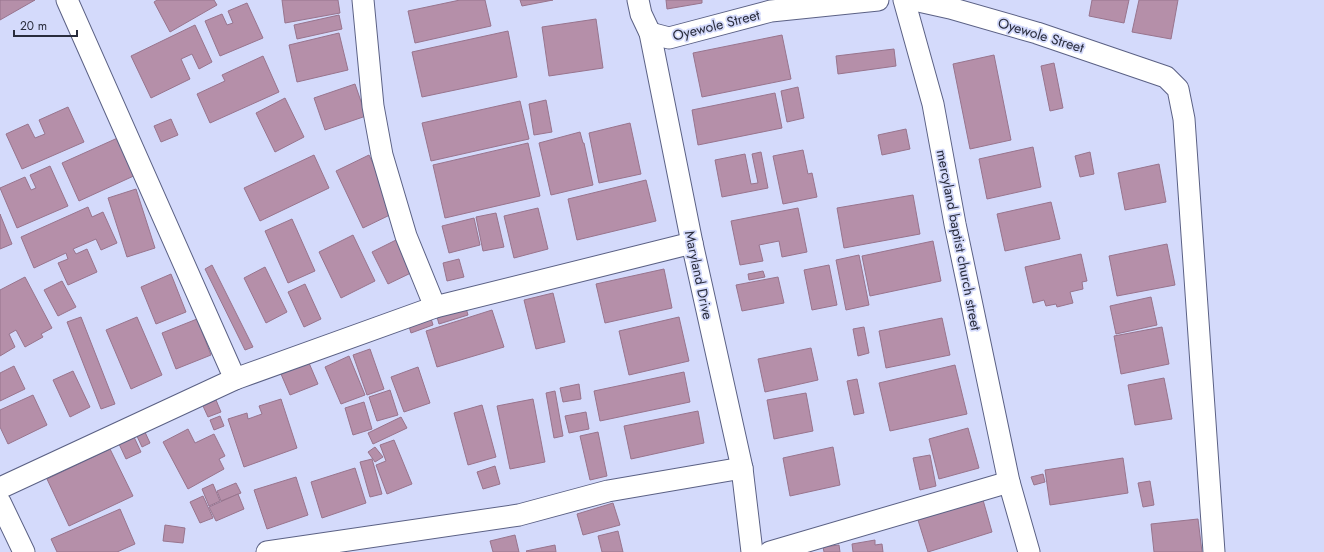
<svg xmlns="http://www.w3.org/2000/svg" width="1324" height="552" font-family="Jost,sans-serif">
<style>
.building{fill:#b58fa9;stroke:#98748d}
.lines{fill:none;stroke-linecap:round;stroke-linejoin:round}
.minor-casing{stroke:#5b6185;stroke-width:23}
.minor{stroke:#fff;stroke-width:21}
.labels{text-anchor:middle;stroke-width:3.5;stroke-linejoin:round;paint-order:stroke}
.street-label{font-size:14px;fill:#292c3c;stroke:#d4dafb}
</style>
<rect width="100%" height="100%" fill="#d4dafb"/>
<!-- building -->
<g class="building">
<polygon points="0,0 35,0 0,20"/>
<polygon points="157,0 214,0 217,5 170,32 154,2"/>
<polygon points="282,0 338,0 340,13 285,23"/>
<polygon points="460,0 485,0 491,26 415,43 408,11"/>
<polygon points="520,0 553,0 522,6"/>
<polygon points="666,0 702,0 702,3 667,9"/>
<polygon points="1092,0 1129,0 1124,23 1089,16"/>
<polygon points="1139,0 1178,0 1171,39 1132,32"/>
<polygon points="247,3 263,38 220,56 205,21 222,14 227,25 233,23 228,11"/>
<polygon points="339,15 342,29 297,39 294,25"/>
<polygon points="596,19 603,68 549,76 542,27"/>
<polygon points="195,25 212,62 199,69 192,54 181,59 190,79 151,98 131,56"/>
<polygon points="508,31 517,77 422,97 412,52"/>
<polygon points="339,33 348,70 297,82 289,45"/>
<polygon points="782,35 791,79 702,97 693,53"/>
<polygon points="894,49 896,66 838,74 836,56"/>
<polygon points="994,55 1011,140 970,149 953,64"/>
<polygon points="263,56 279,92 210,123 197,94 225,81 222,75"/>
<polygon points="1054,63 1063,108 1050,111 1041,66"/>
<polygon points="355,84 366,116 325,130 314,98"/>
<polygon points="798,87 804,118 787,122 781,91"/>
<polygon points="775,93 782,128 698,145 692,110"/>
<polygon points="285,98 304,137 275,152 256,113"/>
<polygon points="546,100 552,132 534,135 529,104"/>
<polygon points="520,101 529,139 431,161 422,123"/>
<polygon points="68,107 84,142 22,169 6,134 28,124 35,138 45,134 39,120"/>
<polygon points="171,119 178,135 161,142 154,126"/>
<polygon points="630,123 641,174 599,183 589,133"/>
<polygon points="906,129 910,149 882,155 878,135"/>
<polygon points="580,132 583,143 584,143 593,185 551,195 539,143"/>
<polygon points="122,136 138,174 79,201 62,163"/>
<polygon points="528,143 540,196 445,218 433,165"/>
<polygon points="1033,147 1041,187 987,199 979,159"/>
<polygon points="803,150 808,174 812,173 817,197 783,204 773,156"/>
<polygon points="761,152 768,188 722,197 715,160 745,154 751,184 758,183 752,154"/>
<polygon points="1090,152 1094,174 1080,177 1075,156"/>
<polygon points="314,155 329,188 260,221 244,188"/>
<polygon points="369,155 396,212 363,228 336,171"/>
<polygon points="1159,164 1166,202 1125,210 1118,173"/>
<polygon points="50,166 68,206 17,228 0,188 25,177 31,190 36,188 30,175"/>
<polygon points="646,180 656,221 577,240 568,199"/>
<polygon points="136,189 155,248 127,257 108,198"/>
<polygon points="913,195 920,234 844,248 837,208"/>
<polygon points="1051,202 1060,239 1005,251 997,214"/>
<polygon points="88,207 92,217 103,212 117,243 101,250 96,239 73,249 76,254 87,249 97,272 68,285 58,263 68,259 66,253 34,268 21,237"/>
<polygon points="538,208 548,249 514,258 504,216"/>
<polygon points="798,208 807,252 782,257 779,241 759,245 763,261 740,265 731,221"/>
<polygon points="496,213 504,247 483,251 476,217"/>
<polygon points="0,214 12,244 0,249"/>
<polygon points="474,218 480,245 449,253 442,226"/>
<polygon points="292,219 315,271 288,283 265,231"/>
<polygon points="353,235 375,281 341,298 319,252"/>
<polygon points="400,238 415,271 388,284 372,252"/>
<polygon points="933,241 941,281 870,296 862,256"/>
<polygon points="1167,244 1175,285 1117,296 1109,256"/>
<polygon points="1081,254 1087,281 1082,282 1083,289 1070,292 1073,303 1057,307 1056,304 1046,306 1044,300 1033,303 1025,267"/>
<polygon points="859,255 869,305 846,310 836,260"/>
<polygon points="459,259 464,277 447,281 443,263"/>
<polygon points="212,265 253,347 245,350 205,269"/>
<polygon points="829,265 837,305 812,310 804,270"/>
<polygon points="265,267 287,312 266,323 244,278"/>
<polygon points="664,269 672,308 605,323 596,284"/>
<polygon points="763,271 765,277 749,280 748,274"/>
<polygon points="171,274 186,312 156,324 141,287"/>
<polygon points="25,277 52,328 41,334 43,337 25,347 16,330 9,334 15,347 0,356 0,290"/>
<polygon points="778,277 784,303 742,311 736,285"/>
<polygon points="62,281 76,307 58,316 44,290"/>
<polygon points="305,284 321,319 304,327 288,292"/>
<polygon points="553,293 565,342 536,349 524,300"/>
<polygon points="1151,297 1157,325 1116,334 1110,306"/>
<polygon points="464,301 468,315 439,324 435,310"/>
<polygon points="492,310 504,347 437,367 426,331"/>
<polygon points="430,315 433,325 411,333 408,323"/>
<polygon points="81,317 115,404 101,409 67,322"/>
<polygon points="137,317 162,375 131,389 106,330"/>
<polygon points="679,317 689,361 629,375 619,331"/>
<polygon points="942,318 950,355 886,368 879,331"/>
<polygon points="197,319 211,355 176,369 162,333"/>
<polygon points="864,327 869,353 858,356 853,329"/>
<polygon points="1162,327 1169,364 1121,374 1114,336"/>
<polygon points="811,348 818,380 765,392 758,359"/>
<polygon points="370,349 384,389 367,395 353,355"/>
<polygon points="349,356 365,395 341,404 325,367"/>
<polygon points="309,363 318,384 290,395 281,374"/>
<polygon points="955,365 967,414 890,431 879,383"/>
<polygon points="14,366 25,389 0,401 0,373"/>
<polygon points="418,367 430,403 404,412 391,377"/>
<polygon points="73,371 90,407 70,417 53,380"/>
<polygon points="684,372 690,402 600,421 594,391"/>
<polygon points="1164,378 1172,419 1135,425 1128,385"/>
<polygon points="857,379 864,413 854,415 847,381"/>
<polygon points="579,384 581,399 563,402 560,388"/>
<polygon points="390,390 398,415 377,421 369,397"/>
<polygon points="555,391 563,436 554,438 546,393"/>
<polygon points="806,393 813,431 774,439 767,400"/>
<polygon points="33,395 47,425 8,444 0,427 0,410"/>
<polygon points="281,399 297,448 244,467 228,419 247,413 248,419 262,414 259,406"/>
<polygon points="533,399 545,462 510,469 497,406"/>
<polygon points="216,400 221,412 208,417 203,406"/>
<polygon points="364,402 372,429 353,435 345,408"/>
<polygon points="482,405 496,457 468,465 454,413"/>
<polygon points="698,411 704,443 631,459 624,426"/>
<polygon points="586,412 589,429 569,433 565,416"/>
<polygon points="220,416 224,426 214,430 210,420"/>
<polygon points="401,417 407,428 373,444 368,433"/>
<polygon points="968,428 979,468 939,479 929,439"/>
<polygon points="188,429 195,443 214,434 225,456 219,459 224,469 188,489 163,442"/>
<polygon points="144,430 150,443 142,447 136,434"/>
<polygon points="598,432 607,476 590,480 580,436"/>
<polygon points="134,437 141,452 126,459 119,444"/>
<polygon points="394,440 412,484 387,494 376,465 386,461 380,445"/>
<polygon points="375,447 383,457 375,462 368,452"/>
<polygon points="833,447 840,485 790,496 783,458"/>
<polygon points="110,449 133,496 69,526 47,479"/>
<polygon points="930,455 936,486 920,490 913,458"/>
<polygon points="1123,458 1128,493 1050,505 1045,470"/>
<polygon points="372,459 382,494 370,497 360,462"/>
<polygon points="495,466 500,484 483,489 477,472"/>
<polygon points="355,468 366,503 322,518 311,482"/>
<polygon points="1043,474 1045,482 1034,485 1031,477"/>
<polygon points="296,477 308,515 267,529 254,490"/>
<polygon points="1150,481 1154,505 1143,507 1138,483"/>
<polygon points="236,483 241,493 221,501 217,491"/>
<polygon points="213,484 220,501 209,506 202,489"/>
<polygon points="238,494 244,509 216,521 209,507"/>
<polygon points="203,496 213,518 200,523 190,502"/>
<polygon points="983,500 992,532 928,552 918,520"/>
<polygon points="613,503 620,525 583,535 577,514"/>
<polygon points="120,509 135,544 117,552 57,552 51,539"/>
<polygon points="1198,519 1202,552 1154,552 1151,524"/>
<polygon points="165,525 185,528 183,543 163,541"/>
<polygon points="618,531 623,552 602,552 598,536"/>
<polygon points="515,535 519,552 493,552 490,541"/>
<polygon points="875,540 875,545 882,544 883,552 853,552 852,544"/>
<polygon points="555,545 556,552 527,552 526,551"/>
<polygon points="839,545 840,552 824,552 823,547"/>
</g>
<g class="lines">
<!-- minor casing -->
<g class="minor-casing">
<g id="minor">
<polyline points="67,0 235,379"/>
<polyline points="363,0 373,106 382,155 406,236 435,307"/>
<polyline points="638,0 641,14 650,33 692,243 742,468 752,552"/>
<polyline points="904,0 933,104 955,224 1009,482 1029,552"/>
<polyline points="914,0 950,8 1037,33 1166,77 1178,89 1184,119 1214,552"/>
<polyline points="650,33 669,38 771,11 878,0"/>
<polyline points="0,488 235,379 435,307 692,243"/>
<polyline points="0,502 24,552"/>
<polyline points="267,552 519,515 608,491 742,468"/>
<polyline points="770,552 1009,482"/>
</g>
</g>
<!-- minor -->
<use href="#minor" class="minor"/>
</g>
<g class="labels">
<!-- street labels -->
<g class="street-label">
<text transform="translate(716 25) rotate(-14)" y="5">Oyewole Street</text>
<text transform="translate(1041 35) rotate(17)" y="5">Oyewole Street</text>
<text transform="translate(959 240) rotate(79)" y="5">mercyland baptist church street</text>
<text transform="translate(699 275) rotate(78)" y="5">Maryland Drive</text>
</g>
</g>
<!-- scale -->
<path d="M14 30v6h63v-6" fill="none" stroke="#292c3c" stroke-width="2"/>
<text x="20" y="30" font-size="12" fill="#292c3c" stroke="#d4dafb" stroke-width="3" paint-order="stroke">20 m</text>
</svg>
